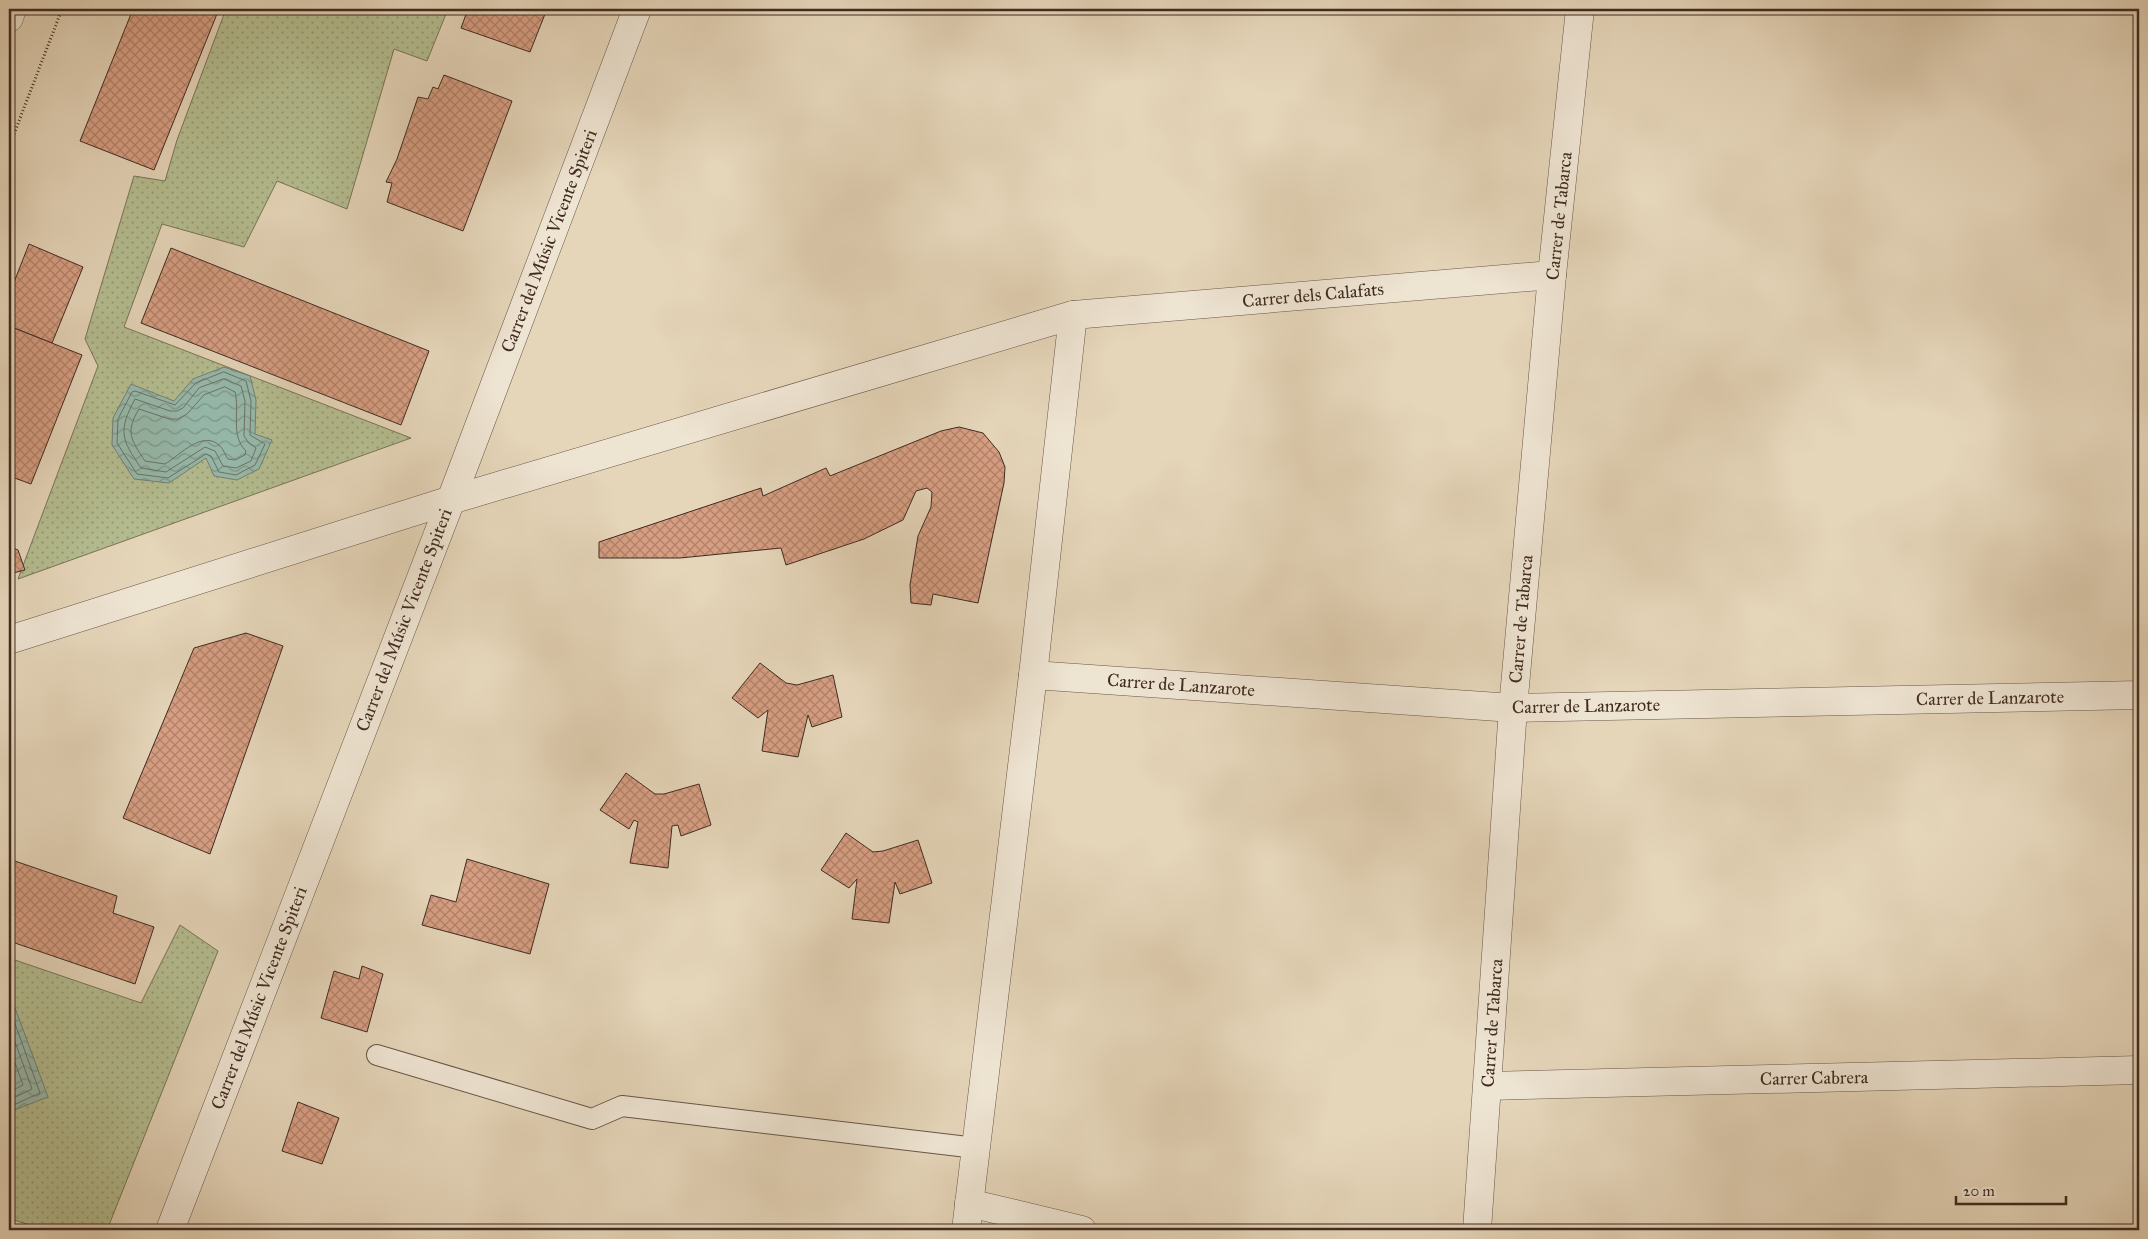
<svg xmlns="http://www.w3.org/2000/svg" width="2148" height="1239" font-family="'IM FELL Great Primer',serif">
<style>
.garden{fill:url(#garden-dots);stroke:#7a7458}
.water{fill:url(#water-waves);stroke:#748074}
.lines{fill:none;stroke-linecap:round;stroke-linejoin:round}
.shore{stroke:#6c7266;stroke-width:1}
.building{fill:url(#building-cross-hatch);stroke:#412b21}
.service-casing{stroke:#6a5647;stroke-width:22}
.minor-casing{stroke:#6a5647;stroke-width:29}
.tertiary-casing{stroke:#6a5647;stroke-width:29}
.path{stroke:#412b21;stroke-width:3;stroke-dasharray:1 2.5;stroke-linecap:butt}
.service{stroke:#eee4d2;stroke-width:20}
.minor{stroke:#eee4d2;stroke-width:28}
.tertiary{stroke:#eee4d2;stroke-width:28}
.labels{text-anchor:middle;stroke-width:4;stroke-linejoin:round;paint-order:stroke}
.street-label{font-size:18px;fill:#412b21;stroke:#eee4d2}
</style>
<defs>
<pattern id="garden-dots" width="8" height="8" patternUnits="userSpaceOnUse" patternTransform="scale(1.25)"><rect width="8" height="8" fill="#b4bd90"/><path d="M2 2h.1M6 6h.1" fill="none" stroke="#949a75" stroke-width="1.8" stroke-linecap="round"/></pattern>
<pattern id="water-waves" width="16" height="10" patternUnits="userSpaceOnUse" patternTransform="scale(1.25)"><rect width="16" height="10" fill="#96b9ab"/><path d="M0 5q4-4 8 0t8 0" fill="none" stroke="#7c978b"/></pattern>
<pattern id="building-cross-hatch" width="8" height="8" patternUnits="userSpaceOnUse" patternTransform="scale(1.25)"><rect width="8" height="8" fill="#d79e82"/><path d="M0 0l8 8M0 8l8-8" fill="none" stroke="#b0816a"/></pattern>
</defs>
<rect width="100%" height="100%" fill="#e5d5b9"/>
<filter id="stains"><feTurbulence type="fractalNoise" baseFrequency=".004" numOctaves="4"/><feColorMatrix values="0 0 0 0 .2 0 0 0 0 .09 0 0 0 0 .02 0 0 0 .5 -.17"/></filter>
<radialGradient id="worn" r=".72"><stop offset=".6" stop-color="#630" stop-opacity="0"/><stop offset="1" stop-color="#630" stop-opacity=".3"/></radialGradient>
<!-- garden -->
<g class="garden">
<polygon points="226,9 448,9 427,61 394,49 347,209 277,181 244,247 162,224 124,327 411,438 18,579 98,366 85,339 134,176 165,181 177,140"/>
<polygon points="180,925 218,951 107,1230 46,1230 14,1220 9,1205 9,958 141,1003"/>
</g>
<!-- water -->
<g class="water">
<polygon points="224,367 250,376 256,400 255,434 272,440 259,469 237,480 214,476 206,458 169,483 134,479 112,445 113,418 131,384 174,401 193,379"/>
<polygon points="11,997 48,1097 9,1112 9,998"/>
</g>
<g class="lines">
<!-- shore -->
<g class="shore">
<polygon points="224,372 246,381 251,401 250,435 265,444 255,465 236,475 219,472 211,456 206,454 168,478 137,474 117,443 118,419 132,392 135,391 175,405 196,383"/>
<path d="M224,379L241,386L245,401L244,436L248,442L256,448L251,461L236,468L223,466L215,451L205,447L166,472L141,468C121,439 118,431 135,399L170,411H177L183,408L199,388Z"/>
<path d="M225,387L235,392C240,411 230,436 246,451L245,455L235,460L228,459C225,455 224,450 220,446C203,429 180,455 165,464L145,461C131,440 125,432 139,409L169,419H178L187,414L204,395Z"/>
<polyline points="9,1007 40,1093 9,1107"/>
<polyline points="9,1025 32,1089 9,1100"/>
<polyline points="9,1046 23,1085 9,1092"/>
</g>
</g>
<!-- building -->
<g class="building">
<polygon points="133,9 219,9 154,170 80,141"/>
<polygon points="468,9 547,9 530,52 461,28"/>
<polygon points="444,75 512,101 463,231 387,202 392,183 386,182 397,159 418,97 428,99 433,87 438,89"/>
<polygon points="29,244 83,267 52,343 9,326 9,295"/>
<polygon points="171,248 429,351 401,425 141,323"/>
<polygon points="9,326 82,355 31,484 9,476"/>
<polygon points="959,427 983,433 999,452 1005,467 1004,483 978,603 933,594 931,605 911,603 910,585 918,536 931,507 932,492 927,488 916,491 903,520 864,539 786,565 781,548 680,558 599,558 599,542 761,488 763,496 826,468 830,476 941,431"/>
<polygon points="9,546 18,550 25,570 9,574"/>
<polygon points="246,633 283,646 210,854 123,818 194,648"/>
<polygon points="760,663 786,683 797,685 833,675 842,717 812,727 808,715 798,757 762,751 768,710 758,718 732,698"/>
<polygon points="626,773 655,794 664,794 699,784 711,825 681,836 678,825 672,826 668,868 630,863 638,822 634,820 629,829 600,810"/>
<polygon points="846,833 873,852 883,851 918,840 932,883 900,894 895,882 889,923 852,919 857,879 849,888 821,870"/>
<polygon points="9,859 117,896 113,913 154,927 135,984 9,941"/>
<polygon points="467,859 549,884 530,954 422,925 431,895 456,902"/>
<polygon points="362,966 383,974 367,1032 321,1018 334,971 359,979"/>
<polygon points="298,1102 339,1118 322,1164 282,1151"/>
</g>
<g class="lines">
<!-- service casing -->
<g class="service-casing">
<polyline id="service" points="377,1055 592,1119 622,1106 976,1148"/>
</g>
<!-- minor casing -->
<g class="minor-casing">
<g id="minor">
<polyline points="9,640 451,500 1073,315 1552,275"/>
<polyline points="1033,675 1513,708 2139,695"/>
<polyline points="1488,1086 2139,1070"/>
<polyline points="969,1203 1082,1230"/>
<polyline points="170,1230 451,500 637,9"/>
<polyline points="966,1230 1033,675 1073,315"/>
<polyline points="1477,1230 1513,708 1552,275 1580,9"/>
</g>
</g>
<!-- tertiary casing -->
<g class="tertiary-casing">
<polyline id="tertiary" points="9,18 12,9"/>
</g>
<!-- path -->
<polyline class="path" points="9,147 62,9"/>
<!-- service -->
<use href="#service" class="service"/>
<!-- minor -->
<use href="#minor" class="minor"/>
<!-- tertiary -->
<use href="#tertiary" class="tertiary"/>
</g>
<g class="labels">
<!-- street labels -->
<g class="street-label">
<text transform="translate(1559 216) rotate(-84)" y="6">Carrer de Tabarca</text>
<text transform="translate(549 241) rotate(-69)" y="6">Carrer del Músic Vicente Spiteri</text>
<text transform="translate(1313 295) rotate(-5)" y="6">Carrer dels Calafats</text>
<text transform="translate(1521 619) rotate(-85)" y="6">Carrer de Tabarca</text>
<text transform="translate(404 620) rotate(-69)" y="6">Carrer del Músic Vicente Spiteri</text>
<text transform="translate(1181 685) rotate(4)" y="6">Carrer de Lanzarote</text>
<text transform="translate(1990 698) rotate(-1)" y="6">Carrer de Lanzarote</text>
<text transform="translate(1586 706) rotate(-1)" y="6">Carrer de Lanzarote</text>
<text transform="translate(259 998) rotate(-69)" y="6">Carrer del Músic Vicente Spiteri</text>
<text transform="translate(1492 1023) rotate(-86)" y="6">Carrer de Tabarca</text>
<text transform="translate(1814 1078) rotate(-1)" y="6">Carrer Cabrera</text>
</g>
</g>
<!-- margin -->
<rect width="2148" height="1239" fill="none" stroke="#e5d5b9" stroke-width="30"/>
<rect x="10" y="10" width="2128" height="1219" fill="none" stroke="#412b21" stroke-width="2.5"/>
<rect x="15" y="15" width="2118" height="1209" fill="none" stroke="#412b21"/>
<!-- scale -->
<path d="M1956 1196v8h110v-8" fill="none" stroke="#412b21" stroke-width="2.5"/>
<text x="1963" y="1196" font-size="15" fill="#412b21" stroke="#eee4d2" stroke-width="4" paint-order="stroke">20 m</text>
<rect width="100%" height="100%" filter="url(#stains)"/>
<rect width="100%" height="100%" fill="url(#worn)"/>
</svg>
